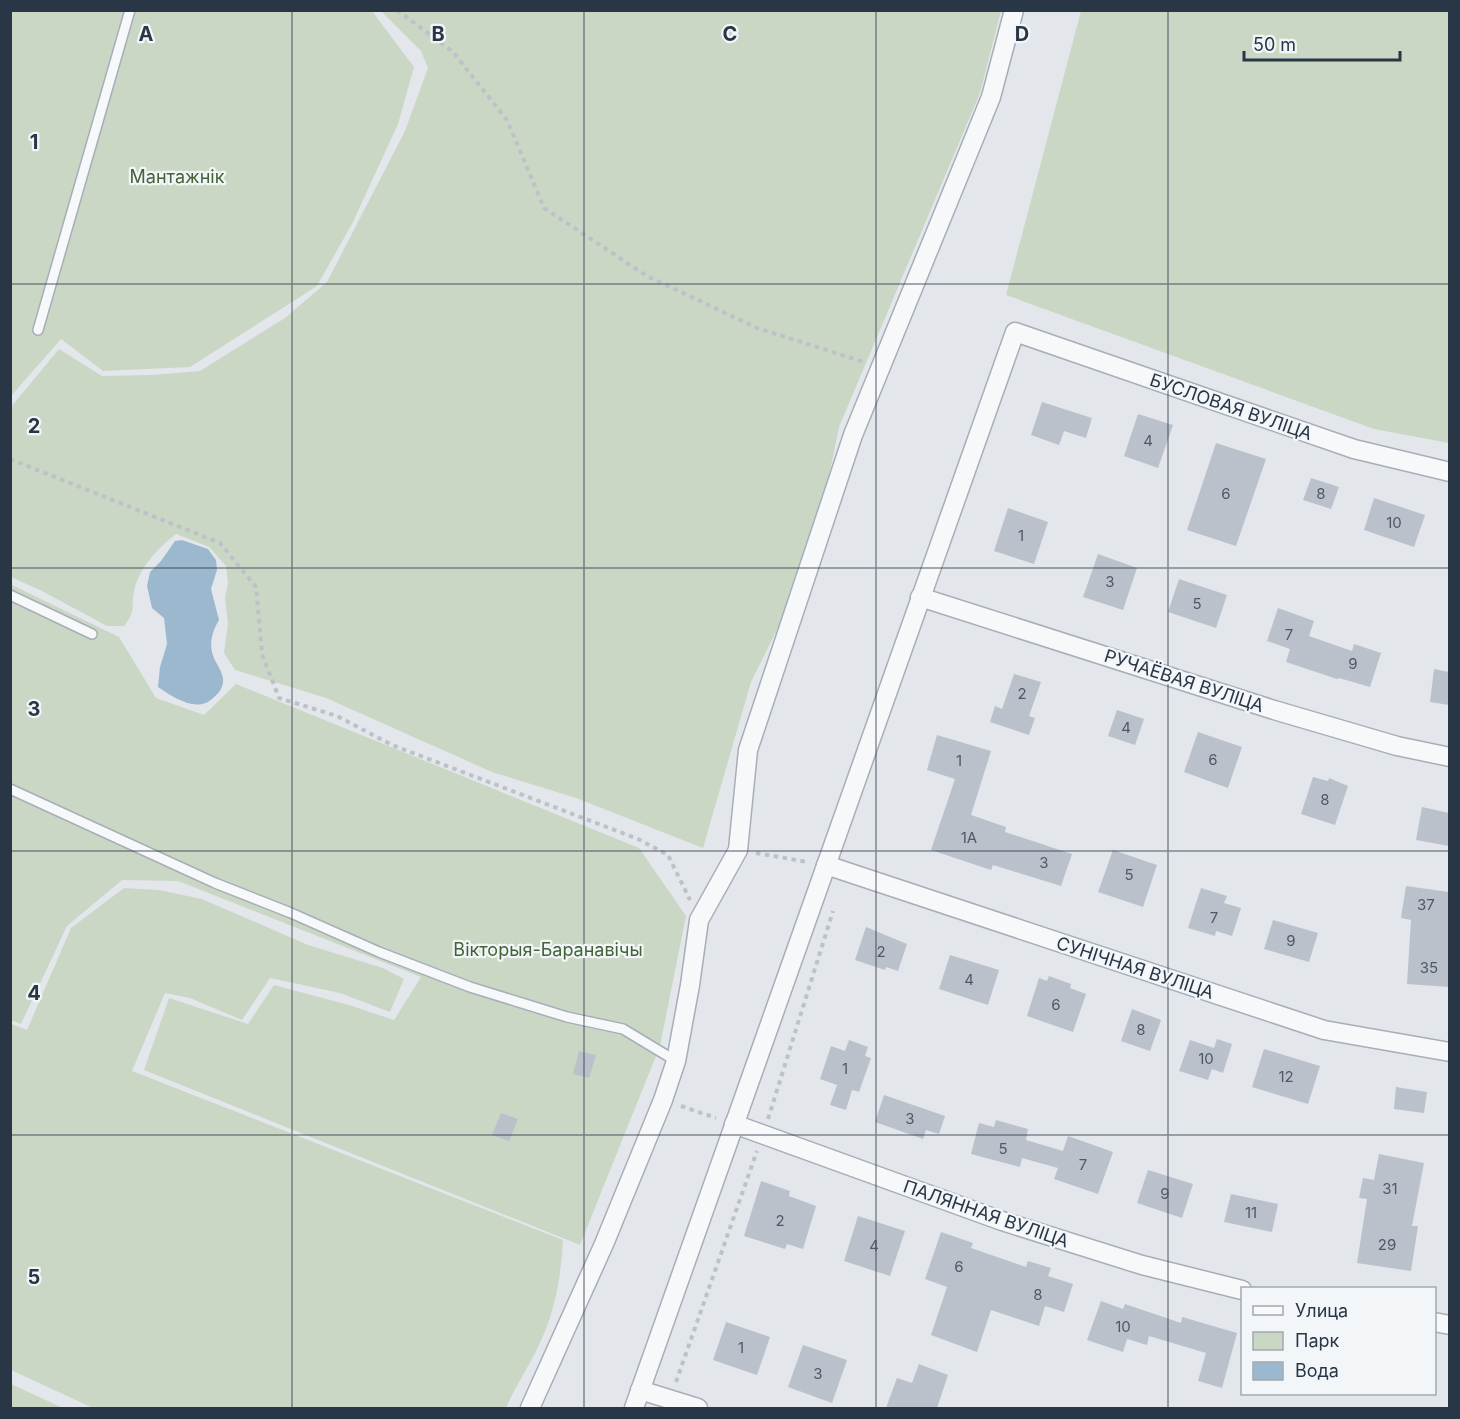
<svg xmlns="http://www.w3.org/2000/svg" width="1460" height="1419" font-family="Inter,sans-serif">
<style>
.green{fill:#cad7c4}
.water{fill:#9cb8ce}
.building{fill:#bac1cb}
.lines{fill:none;stroke-linecap:round;stroke-linejoin:round}
.lane-casing{stroke:#a7aeb7;stroke-width:12}
.street-casing{stroke:#a7aeb7;stroke-width:21}
.path{stroke:#bdc2c8;stroke-width:4;stroke-dasharray:4.5 4.5;stroke-linecap:butt}
.lane{stroke:#f7f8fa;stroke-width:9}
.street{stroke:#f7f8fa;stroke-width:18}
.grid{fill:none;stroke:#293646;stroke-width:1.5;stroke-opacity:0.55}
.labels{text-anchor:middle;stroke-width:4.5;stroke-linejoin:round;paint-order:stroke}
.number-label{font-size:15px;fill:#4d5967}
.park-label{font-size:18px;fill:#416336;stroke:#f3f6f9}
.street-label{font-size:18px;fill:#293646;stroke:#f3f6f9}
.grid-label{font-size:20px;text-anchor:middle;font-weight:bold;fill:#293646;stroke:#f3f6f9;stroke-width:4.5;stroke-linejoin:round;paint-order:stroke}
</style>
<rect width="100%" height="100%" fill="#e3e7ec"/>
<!-- green -->
<g class="green">
<polygon points="11,11 372,11 414,67 398,124 352,224 317,286 190,367 103,371 61,339 11,396"/>
<path d="M381,11H1001L980,93L839,427L812,559L751,682L703,848L576,798L492,772L326,698L235,670L224,653L228,624L225,598L228,583L226,566L209,547L176,534C158,548 139,568 134,591C131,608 136,611 124,626H107L42,591L11,577V407L59,349L102,376L152,375L200,371L285,318L327,282L405,131L428,68L421,51Z"/>
<polygon points="1081,11 1449,11 1449,443 1374,429 1006,295"/>
<polygon points="10,584 119,637 156,698 204,715 236,684 639,848 686,916 660,1046 580,1245 144,1070 169,998 248,1024 274,985 349,1005 394,1020 421,977 178,881 122,880 67,926 21,1024 11,1020"/>
<path d="M124,888L159,890L202,899L308,945L383,968L404,979L390,1012L340,993L270,978L242,1020L190,998L165,993L132,1071L563,1240C561,1277 555,1313 538,1347C528,1368 515,1387 506,1408H93L11,1370V1024L27,1030L71,928Z"/>
<polygon points="11,1384 63,1408 11,1408"/>
</g>
<!-- water -->
<path class="water" d="M182,540L208,549L216,560L217,570L211,589L219,620C210,635 208,649 217,664C220,669 224,677 223,682C223,688 217,695 213,698C197,714 173,697 158,687L160,667L167,644L164,618L152,608L147,586L150,572L161,561L175,541Z"/>
<!-- building -->
<g class="building">
<polygon points="1042,402 1092,418 1086,438 1064,431 1059,445 1031,435"/>
<polygon points="1138,414 1173,425 1158,468 1124,456"/>
<polygon points="1216,443 1266,459 1236,546 1187,530"/>
<polygon points="1311,478 1339,487 1331,509 1303,500"/>
<polygon points="1374,498 1425,515 1414,547 1364,530"/>
<polygon points="1008,508 1048,522 1034,564 994,551"/>
<polygon points="1098,554 1137,568 1123,610 1083,597"/>
<polygon points="1179,579 1227,595 1216,628 1168,612"/>
<polygon points="1278,608 1314,621 1309,636 1352,651 1354,644 1381,653 1370,687 1339,678 1337,679 1286,662 1290,649 1267,641"/>
<polygon points="1434,669 1449,672 1449,705 1430,702"/>
<polygon points="1014,674 1041,682 1029,716 1035,718 1029,735 990,722 995,706 1002,709"/>
<polygon points="1117,710 1144,719 1135,745 1108,736"/>
<polygon points="1198,732 1242,747 1228,788 1184,772"/>
<polygon points="937,735 991,751 971,815 1006,827 1005,832 1072,854 1061,886 993,865 991,870 931,850 955,779 927,770"/>
<polygon points="1313,777 1328,781 1329,778 1348,786 1335,825 1301,814"/>
<polygon points="1422,807 1449,813 1449,846 1416,840"/>
<polygon points="1113,850 1157,865 1143,907 1098,892"/>
<polygon points="1406,886 1449,892 1449,987 1407,984 1411,920 1401,918"/>
<polygon points="1201,888 1227,896 1224,903 1241,908 1232,936 1216,931 1215,936 1188,928"/>
<polygon points="1273,920 1318,933 1309,962 1264,949"/>
<polygon points="866,927 907,944 898,971 886,967 885,970 855,960"/>
<polygon points="950,955 999,970 988,1005 939,989"/>
<polygon points="1049,976 1071,984 1070,988 1086,994 1073,1032 1027,1016 1039,978 1047,981"/>
<polygon points="1132,1009 1161,1020 1150,1051 1121,1041"/>
<polygon points="1217,1039 1232,1044 1223,1073 1212,1069 1208,1080 1179,1071 1190,1040 1214,1048"/>
<polygon points="849,1040 868,1047 865,1056 871,1058 859,1092 852,1090 846,1110 830,1105 837,1085 820,1079 831,1046 845,1051"/>
<polygon points="1264,1049 1320,1066 1308,1104 1252,1087"/>
<polygon points="579,1051 596,1055 589,1078 573,1074"/>
<polygon points="1396,1087 1427,1092 1424,1113 1394,1109"/>
<polygon points="884,1095 945,1116 939,1134 926,1130 923,1139 875,1122"/>
<polygon points="501,1113 518,1119 509,1141 492,1135"/>
<polygon points="996,1120 1028,1129 1026,1140 1063,1151 1068,1136 1113,1152 1098,1194 1054,1179 1058,1168 1022,1158 1020,1167 971,1154 979,1123 994,1127"/>
<polygon points="1379,1154 1424,1163 1412,1226 1418,1226 1411,1271 1357,1263 1367,1199 1359,1198 1363,1178 1374,1180"/>
<polygon points="1148,1170 1193,1184 1182,1218 1137,1203"/>
<polygon points="761,1181 790,1191 789,1196 816,1206 803,1249 787,1244 785,1249 744,1236"/>
<polygon points="1231,1194 1278,1204 1272,1232 1224,1222"/>
<polygon points="858,1216 905,1231 890,1276 844,1261"/>
<polygon points="941,1232 973,1243 971,1248 1026,1267 1028,1261 1051,1268 1048,1276 1073,1284 1064,1312 1045,1306 1039,1326 991,1310 977,1352 931,1335 947,1287 925,1279"/>
<polygon points="1101,1301 1123,1309 1125,1304 1181,1323 1182,1317 1237,1333 1222,1388 1198,1381 1206,1353 1149,1336 1147,1345 1127,1339 1123,1352 1087,1340"/>
<polygon points="726,1322 770,1337 757,1375 713,1360"/>
<polygon points="803,1345 847,1360 832,1403 788,1387"/>
<polygon points="919,1364 948,1375 937,1408 886,1408 897,1378 912,1383"/>
</g>
<g class="lines">
<!-- lane casing -->
<g class="lane-casing">
<g id="lane">
<polyline points="38,330 130,10"/>
<polyline points="10,595 92,634"/>
<polyline points="10,789 215,883 291,913 379,952 470,987 567,1017 623,1029 676,1061"/>
</g>
</g>
<!-- street casing -->
<g class="street-casing">
<g id="street">
<polyline points="920,597 1274,710 1397,746 1450,757"/>
<polyline points="826,865 1324,1030 1450,1052"/>
<polyline points="734,1124 1002,1221 1142,1265 1242,1290"/>
<polyline points="1434,1322 1450,1325"/>
<polyline points="640,1390 698,1408"/>
<polyline points="530,1408 604,1244 663,1100 676,1061 690,985 699,920 738,850 748,750 853,435 991,97 1014,10"/>
<polyline points="634,1408 1015,332 1354,449 1450,472"/>
</g>
</g>
<!-- path -->
<g class="path">
<polyline points="397,10 453,52 507,120 544,208 647,276 757,328 864,362"/>
<polyline points="10,459 220,543 256,587 262,654 279,698 337,716 392,745 638,839 668,855 690,900"/>
<polyline points="756,853 808,862"/>
<polyline points="681,1106 716,1118"/>
<polyline points="768,1119 833,911"/>
<polyline points="676,1382 757,1151"/>
</g>
<!-- lane -->
<use href="#lane" class="lane"/>
<!-- street -->
<use href="#street" class="street"/>
</g>
<!-- grid -->
<path class="grid" d="M292,10V1408M584,10V1408M876,10V1408M1168,10V1408M10,284H1450M10,568H1450M10,851H1450M10,1135H1450"/>
<g class="labels">
<!-- number labels -->
<g class="number-label">
<text x="1148" y="446">4</text>
<text x="1226" y="499">6</text>
<text x="1321" y="499">8</text>
<text x="1394" y="528">10</text>
<text x="1021" y="541">1</text>
<text x="1110" y="587">3</text>
<text x="1197" y="609">5</text>
<text x="1289" y="640">7</text>
<text x="1353" y="669">9</text>
<text x="1022" y="699">2</text>
<text x="1126" y="733">4</text>
<text x="1213" y="765">6</text>
<text x="959" y="766">1</text>
<text x="1325" y="805">8</text>
<text x="969" y="843">1А</text>
<text x="1044" y="868">3</text>
<text x="1129" y="880">5</text>
<text x="1426" y="910">37</text>
<text x="1214" y="923">7</text>
<text x="1291" y="946">9</text>
<text x="881" y="957">2</text>
<text x="1429" y="973">35</text>
<text x="969" y="985">4</text>
<text x="1056" y="1010">6</text>
<text x="1141" y="1035">8</text>
<text x="1206" y="1064">10</text>
<text x="845" y="1074">1</text>
<text x="1286" y="1082">12</text>
<text x="910" y="1124">3</text>
<text x="1003" y="1154">5</text>
<text x="1083" y="1170">7</text>
<text x="1390" y="1194">31</text>
<text x="1165" y="1199">9</text>
<text x="1251" y="1218">11</text>
<text x="780" y="1226">2</text>
<text x="1387" y="1250">29</text>
<text x="874" y="1251">4</text>
<text x="959" y="1272">6</text>
<text x="1038" y="1300">8</text>
<text x="1123" y="1332">10</text>
<text x="741" y="1353">1</text>
<text x="818" y="1379">3</text>
</g>
<!-- park labels -->
<g class="park-label">
<text x="177" y="183">Мантажнік</text>
<text x="548" y="956">Вікторыя-Баранавічы</text>
</g>
<!-- street labels -->
<g class="street-label">
<text transform="translate(1231 407) rotate(19)" y="6">БУСЛОВАЯ ВУЛІЦА</text>
<text transform="translate(1184 681) rotate(18)" y="6">РУЧАЁВАЯ ВУЛІЦА</text>
<text transform="translate(1135 968) rotate(18)" y="6">СУНІЧНАЯ ВУЛІЦА</text>
<text transform="translate(986 1214) rotate(19)" y="6">ПАЛЯННАЯ ВУЛІЦА</text>
</g>
</g>
<g class="grid-label">
<text x="146" y="41">A</text>
<text x="438" y="41">B</text>
<text x="730" y="41">C</text>
<text x="1022" y="41">D</text>
<text x="34" y="149">1</text>
<text x="34" y="433">2</text>
<text x="34" y="716">3</text>
<text x="34" y="1000">4</text>
<text x="34" y="1284">5</text>
</g>
<!-- border -->
<rect width="1460" height="1419" fill="none" stroke="#293646" stroke-width="24"/>
<!-- legend -->
<rect x="1241" y="1287" width="195" height="108" fill="#f3f6f9" stroke="#a2a9b1" stroke-width="1.5"/>
<rect x="1253" y="1306" width="30" height="9" fill="#f7f8fa" stroke="#a2a9b1" stroke-width="1.5"/>
<text x="1295" y="1317" font-size="18" fill="#293646">Улица</text>
<rect x="1253" y="1332" width="30" height="18" fill="#cad7c4" stroke="#a2a9b1" stroke-width="1.5"/>
<text x="1295" y="1347" font-size="18" fill="#293646">Парк</text>
<rect x="1253" y="1362" width="30" height="18" fill="#9cb8ce" stroke="#a2a9b1" stroke-width="1.5"/>
<text x="1295" y="1377" font-size="18" fill="#293646">Вода</text>
<!-- scale -->
<path d="M1244 51v9h156v-9" fill="none" stroke="#293646" stroke-width="3"/>
<text x="1253" y="51" font-size="18" fill="#293646" stroke="#f3f6f9" stroke-width="4.5" paint-order="stroke">50 m</text>
</svg>
